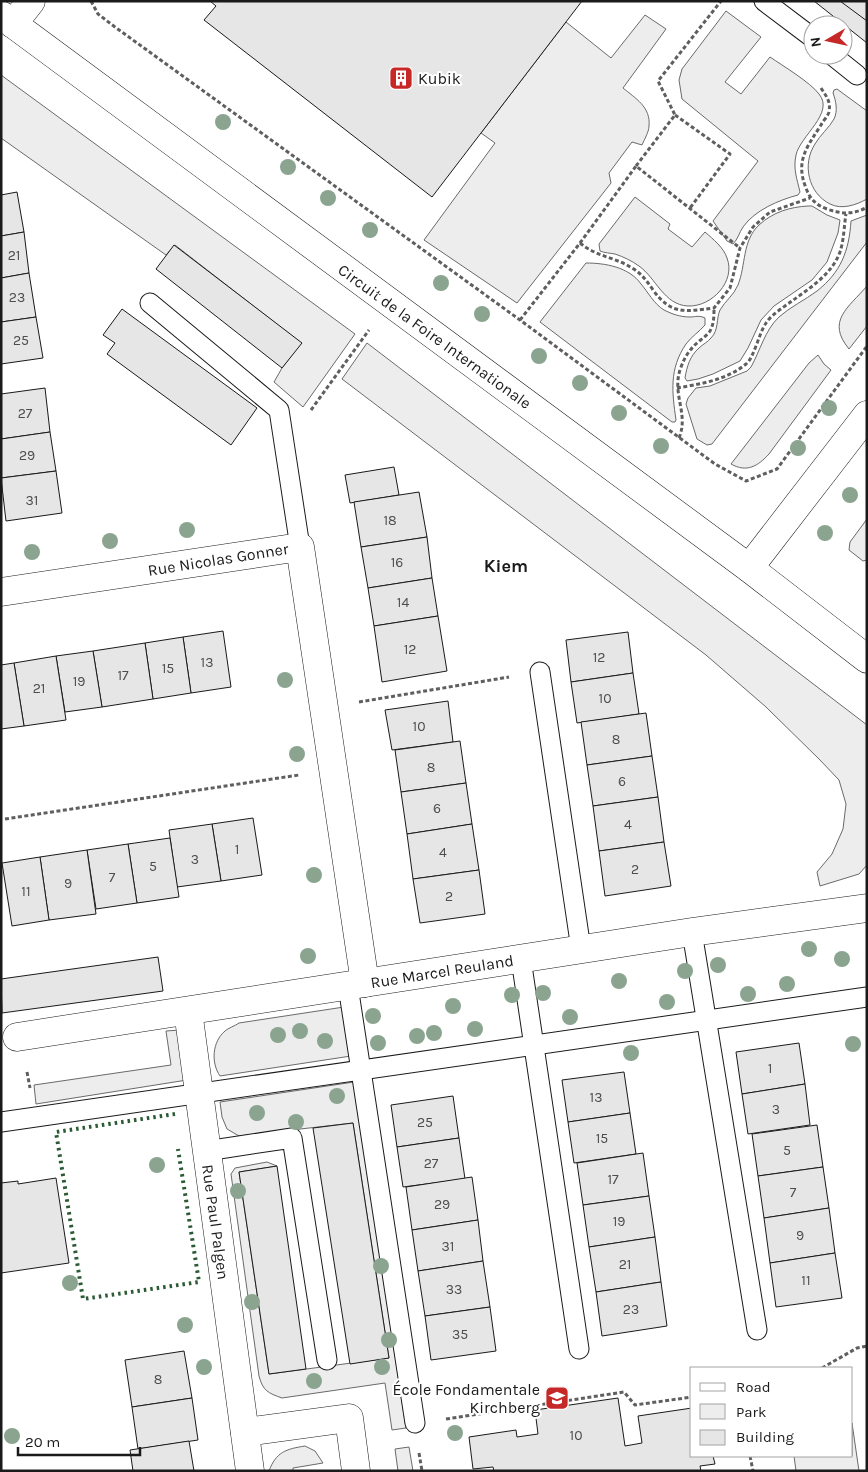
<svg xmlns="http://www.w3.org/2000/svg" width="868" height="1472" font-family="Karla,sans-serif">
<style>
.green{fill:#ededed;stroke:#6a6a6a}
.building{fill:#e6e6e6;stroke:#1a1a1a}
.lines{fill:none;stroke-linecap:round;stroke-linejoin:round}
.lane-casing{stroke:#1a1a1a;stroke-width:21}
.street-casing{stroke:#1a1a1a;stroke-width:29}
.secondary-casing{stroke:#1a1a1a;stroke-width:29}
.path{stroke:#5f5f5f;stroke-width:3;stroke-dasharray:4 2.5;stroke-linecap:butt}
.lane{stroke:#fff;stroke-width:19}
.street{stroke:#fff;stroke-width:28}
.secondary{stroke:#fff;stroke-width:28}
.hedge{stroke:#2b5a34;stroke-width:4;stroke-dasharray:2.5 4;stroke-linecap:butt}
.tree{fill:#8aa48f}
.labels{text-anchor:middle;stroke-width:4;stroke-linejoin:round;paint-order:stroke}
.number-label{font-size:14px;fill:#4d4d4d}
.poi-label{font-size:16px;fill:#1a1a1a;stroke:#fff;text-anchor:start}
.street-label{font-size:16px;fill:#1a1a1a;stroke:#fff}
.neighbourhood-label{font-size:18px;font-weight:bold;fill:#1a1a1a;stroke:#fff}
</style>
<rect width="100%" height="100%" fill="#fff"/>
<!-- green -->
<g class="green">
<path d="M726,11L761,37L725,82L741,94L770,57C783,66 810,82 819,94C835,113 800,136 796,155C793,169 797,179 800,192L798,195C779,200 755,210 743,227C739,233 738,239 733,244L727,241L713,221L758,161L682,99L679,80L682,69Z"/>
<path d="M645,15L666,29L623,88C635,98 651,107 649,126C649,132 644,140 642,145L632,142L609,173L611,183L517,303L424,240L495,143L481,133L566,22L611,58Z"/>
<polygon points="1,75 355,334 303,407 274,382 282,368 301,343 175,245 166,255 1,138"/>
<path d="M837,89L867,111V199C856,205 842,210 830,204C808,193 802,164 815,144C820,135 829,128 834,119C838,111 836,101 833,93L834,90Z"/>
<path d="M635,197L670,224L668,229L692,247L705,232C713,239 724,248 727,258C736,281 712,307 688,306C664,305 656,278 639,266C632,261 624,257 615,254C610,253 605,253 600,251L599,244Z"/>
<path d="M808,206H812L827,215L840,220L838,233L827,262L812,280L774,306L761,320L748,348L740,361L713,374L698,379L687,381L685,378C687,366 690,356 699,348C703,344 708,342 711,338C719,330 716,319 720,310C725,301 734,295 738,285C746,265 742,241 759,225C773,212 790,207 808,206Z"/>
<path d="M867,215V242L712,444L707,445L697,439L686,404L688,398L696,388L710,386L747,371L751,367C760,351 765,330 779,317C790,307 805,300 817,291C841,272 849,251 851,221Z"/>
<path d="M586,263C605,263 629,267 641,284C648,292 654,304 664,310C672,314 680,317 690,317C695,317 699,315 705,318V325C699,332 691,337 686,344C669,369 672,392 676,420L675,422H672L540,322Z"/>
<path d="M867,286V326L849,349C826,321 848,308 867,286Z"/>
<polygon points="367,343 867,725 867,865 859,874 820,886 817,872 832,854 843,829 846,804 839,780 820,760 766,707 706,655 342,379"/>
<path d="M818,355L824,364L831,370L769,454C758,466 747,473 731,464L809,363Z"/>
<polygon points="867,519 867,560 863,561 849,550 850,542"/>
<path d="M344,1007L351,1056L220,1076C211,1063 212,1042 225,1031C228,1028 235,1026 239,1023Z"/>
<polygon points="180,1030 187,1080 36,1104 34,1085 171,1065 166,1031"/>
<path d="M354,1082L406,1428L392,1430L385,1383L282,1398C268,1393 263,1391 259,1376L231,1174L235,1168L267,1162L277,1166L239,1172L269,1374L389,1358L353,1123L239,1136L227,1129L222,1117L220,1102Z"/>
<polygon points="852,1423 859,1471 796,1471 794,1456 852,1456"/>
<path d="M305,1446L315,1451L323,1463L293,1468V1471H269C276,1452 286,1449 305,1446Z"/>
<polygon points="409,1447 413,1471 398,1471 395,1449"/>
</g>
<!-- building -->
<g class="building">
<polygon points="210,1 582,1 432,197 204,20 216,6"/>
<polygon points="814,1 867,1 867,43"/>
<polygon points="840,1 867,1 867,21"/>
<polygon points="17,192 24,232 1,236 1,195"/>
<polygon points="24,232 29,273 1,278 1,236"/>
<polygon points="174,245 302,343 282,368 156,269"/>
<polygon points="29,273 36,317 1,322 1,278"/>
<polygon points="122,309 257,408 231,445 107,354 115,343 103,335"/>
<polygon points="36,317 43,358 1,364 1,322"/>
<polygon points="45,388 50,432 1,439 1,394"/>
<polygon points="50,432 56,471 1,478 1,439"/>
<polygon points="394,467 399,495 350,503 345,475"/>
<polygon points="56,471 62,513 6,521 1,478"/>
<polygon points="419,492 427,537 361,547 354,502"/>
<polygon points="427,537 432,578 368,588 361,547"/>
<polygon points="432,578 438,616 374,626 368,588"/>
<polygon points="438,616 447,671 382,682 374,626"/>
<polygon points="223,631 231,687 191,693 183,637"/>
<polygon points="628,632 633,673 571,682 566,640"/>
<polygon points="183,637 191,693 153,699 145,643"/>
<polygon points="145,643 153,699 102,707 93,651"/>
<polygon points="93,651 102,707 65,712 56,656"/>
<polygon points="56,656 66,720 24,726 14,663"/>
<polygon points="14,663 24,726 1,729 1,665"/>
<polygon points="633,673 639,714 577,723 571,682"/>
<polygon points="448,701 453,742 392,750 385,710"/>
<polygon points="646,713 652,756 587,765 581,722"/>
<polygon points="460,741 466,783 401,792 395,750"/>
<polygon points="652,756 658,797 593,806 587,765"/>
<polygon points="466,783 472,824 407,834 401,792"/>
<polygon points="658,797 664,842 599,851 593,806"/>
<polygon points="253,818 262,875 221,881 212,824"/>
<polygon points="212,824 221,881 177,887 169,830"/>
<polygon points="472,824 479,870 413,879 407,834"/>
<polygon points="170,838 179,897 137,903 128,844"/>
<polygon points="664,842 671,886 605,896 599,851"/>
<polygon points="128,844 137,903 96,909 87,850"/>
<polygon points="87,850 96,914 49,920 40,857"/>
<polygon points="40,857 49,920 12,926 2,863"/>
<polygon points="479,870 485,914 420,923 413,879"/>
<polygon points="158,957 163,991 2,1013 1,979"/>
<polygon points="799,1043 805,1084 742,1094 736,1052"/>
<polygon points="624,1072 630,1113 568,1122 562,1080"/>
<polygon points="805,1084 810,1125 748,1134 742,1094"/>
<polygon points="453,1096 459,1138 397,1147 391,1105"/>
<polygon points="630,1113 636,1154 574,1163 568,1122"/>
<polygon points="353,1123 389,1358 350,1364 313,1128"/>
<polygon points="817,1125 823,1167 758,1176 752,1134"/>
<polygon points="459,1138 465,1179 403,1187 397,1147"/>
<polygon points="643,1153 649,1196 583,1205 577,1163"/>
<polygon points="277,1166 306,1369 269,1374 239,1172"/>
<polygon points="823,1167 829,1208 764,1218 758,1176"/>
<polygon points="472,1177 478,1220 412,1230 406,1187"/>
<polygon points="56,1178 69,1263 1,1273 1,1183 18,1181 18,1184"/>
<polygon points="649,1196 655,1237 589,1247 583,1205"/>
<polygon points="829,1208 835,1253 770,1263 764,1218"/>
<polygon points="478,1220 483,1261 418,1271 412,1230"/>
<polygon points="655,1237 661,1282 596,1292 589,1247"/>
<polygon points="835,1253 842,1298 776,1307 770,1263"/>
<polygon points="483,1261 490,1307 425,1316 418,1271"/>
<polygon points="661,1282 667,1326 602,1336 596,1292"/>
<polygon points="490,1307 496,1351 431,1360 425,1316"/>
<polygon points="184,1351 192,1398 132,1407 125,1360"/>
<polygon points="192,1398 198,1440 138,1449 132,1407"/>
<polygon points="618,1398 625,1446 642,1443 638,1416 692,1408 692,1456 713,1456 715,1464 700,1466 701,1471 494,1471 493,1467 473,1469 469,1437 516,1430 517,1437 538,1434 535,1410"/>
<polygon points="189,1441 194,1471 133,1471 130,1450"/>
</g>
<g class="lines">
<!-- lane casing -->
<g class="lane-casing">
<g id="lane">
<polyline points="764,1 813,38"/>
<polyline points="832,55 857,75"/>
<polyline points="150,303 279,410 300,547"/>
<polyline points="540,672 581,949"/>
<polyline points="692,932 757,1330"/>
<polyline points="521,959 579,1349"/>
<polyline points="348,986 415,1423"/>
<polyline points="1,1122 867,997"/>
<polyline points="206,1151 292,1138 327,1360"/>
</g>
</g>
<!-- street casing -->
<g class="street-casing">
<g id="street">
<polyline points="13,24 31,1"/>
<polyline points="749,568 867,415"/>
<polyline points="1,592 300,547 365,983"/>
<polyline points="188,1011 250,1471"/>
<polyline points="17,1037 692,932 867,908"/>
<polyline points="245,1432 349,1418 356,1471"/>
</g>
</g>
<!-- secondary casing -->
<g class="secondary-casing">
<polyline id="secondary" points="1,15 749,568 867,659"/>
</g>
<!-- path -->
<g class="path">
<polyline points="91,1 98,14 115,27 520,320 715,464 746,481 777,469 867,346"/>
<path d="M821,88C826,96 831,101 829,112C828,116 823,121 821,125C807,147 795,161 806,188C810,199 816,205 827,209C841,214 854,215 867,207"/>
<polyline points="675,115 730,154 690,208"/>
<polyline points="636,166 675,115 658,81 721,1"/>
<path d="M580,243C597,257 615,257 632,268C641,273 647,281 653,290C672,316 686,311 714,308L730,288L740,248L753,227L770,212L810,198"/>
<polyline points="520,320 580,243 636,166 740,248"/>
<path d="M677,388C700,384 727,380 746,364C754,358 759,333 766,323C772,314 784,307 792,301C810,288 832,274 840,252C844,240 844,226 846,214"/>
<polyline points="311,410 369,330"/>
<path d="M679,438C689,414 672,395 680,370C683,361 687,353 693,347C698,341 706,337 710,331C714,324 714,316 714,308"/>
<polyline points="359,702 509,677"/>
<polyline points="5,819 299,775"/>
<polyline points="27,1072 30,1088"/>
<polyline points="822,1368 857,1348 867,1346"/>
<polyline points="446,1419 624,1392 635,1405 692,1397"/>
<polyline points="419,1453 422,1471"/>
<polyline points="750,1456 753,1471"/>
</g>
<!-- lane -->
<use href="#lane" class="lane"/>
<!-- street -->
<use href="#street" class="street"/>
<!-- secondary -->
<use href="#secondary" class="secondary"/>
<!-- hedge -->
<polyline class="hedge" points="175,1114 56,1132 83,1299 199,1282 178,1149"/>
</g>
<!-- trees -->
<g class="tree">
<circle cx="223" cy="122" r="8"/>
<circle cx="288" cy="167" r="8"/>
<circle cx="328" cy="198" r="8"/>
<circle cx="370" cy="230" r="8"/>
<circle cx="441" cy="283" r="8"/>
<circle cx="482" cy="314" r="8"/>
<circle cx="539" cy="356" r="8"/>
<circle cx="580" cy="383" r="8"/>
<circle cx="829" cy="408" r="8"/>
<circle cx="619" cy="413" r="8"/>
<circle cx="661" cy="446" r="8"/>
<circle cx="798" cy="448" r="8"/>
<circle cx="850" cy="495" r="8"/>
<circle cx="187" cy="530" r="8"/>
<circle cx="825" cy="533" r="8"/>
<circle cx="110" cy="541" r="8"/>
<circle cx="32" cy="552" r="8"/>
<circle cx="285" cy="680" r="8"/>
<circle cx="297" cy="754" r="8"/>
<circle cx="314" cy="875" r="8"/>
<circle cx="809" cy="949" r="8"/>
<circle cx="308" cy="956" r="8"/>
<circle cx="842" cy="959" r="8"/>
<circle cx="718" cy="965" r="8"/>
<circle cx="685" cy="971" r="8"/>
<circle cx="619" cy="981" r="8"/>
<circle cx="787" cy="984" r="8"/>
<circle cx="543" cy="993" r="8"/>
<circle cx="748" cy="994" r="8"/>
<circle cx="512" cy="995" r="8"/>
<circle cx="667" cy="1002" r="8"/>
<circle cx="453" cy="1006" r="8"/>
<circle cx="373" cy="1016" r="8"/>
<circle cx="570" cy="1017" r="8"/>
<circle cx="475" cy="1029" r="8"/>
<circle cx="300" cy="1031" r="8"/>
<circle cx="434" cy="1033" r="8"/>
<circle cx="278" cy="1035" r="8"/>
<circle cx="417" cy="1036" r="8"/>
<circle cx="325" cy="1041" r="8"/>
<circle cx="378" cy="1043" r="8"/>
<circle cx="853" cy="1044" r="8"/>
<circle cx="631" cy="1053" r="8"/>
<circle cx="337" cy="1096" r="8"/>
<circle cx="257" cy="1113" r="8"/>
<circle cx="296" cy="1122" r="8"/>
<circle cx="157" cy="1165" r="8"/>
<circle cx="238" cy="1191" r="8"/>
<circle cx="381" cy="1266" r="8"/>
<circle cx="70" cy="1283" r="8"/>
<circle cx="252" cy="1302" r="8"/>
<circle cx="185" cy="1325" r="8"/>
<circle cx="389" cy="1340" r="8"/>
<circle cx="204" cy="1367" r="8"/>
<circle cx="382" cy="1367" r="8"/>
<circle cx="314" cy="1381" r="8"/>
<circle cx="455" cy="1433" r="8"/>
<circle cx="12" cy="1436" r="8"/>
</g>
<!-- icons -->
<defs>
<g id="building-square" transform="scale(1.25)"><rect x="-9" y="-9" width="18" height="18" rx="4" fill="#c62828" stroke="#fff"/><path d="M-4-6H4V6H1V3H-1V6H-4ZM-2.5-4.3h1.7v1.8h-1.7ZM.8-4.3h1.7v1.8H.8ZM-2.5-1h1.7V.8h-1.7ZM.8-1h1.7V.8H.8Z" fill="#fff"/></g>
<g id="school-square" transform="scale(1.25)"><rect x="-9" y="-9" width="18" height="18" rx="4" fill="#c62828" stroke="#fff"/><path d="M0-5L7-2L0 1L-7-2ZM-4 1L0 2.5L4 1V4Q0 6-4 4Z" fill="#fff"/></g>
</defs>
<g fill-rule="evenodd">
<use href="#building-square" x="401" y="78"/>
<use href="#school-square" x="557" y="1398"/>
</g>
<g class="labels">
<!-- number labels -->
<g class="number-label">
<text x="14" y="260">21</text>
<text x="17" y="302">23</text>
<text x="21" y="345">25</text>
<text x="25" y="418">27</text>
<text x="27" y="460">29</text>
<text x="32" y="505">31</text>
<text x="390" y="525">18</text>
<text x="397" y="567">16</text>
<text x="403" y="607">14</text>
<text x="410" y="654">12</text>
<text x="599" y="662">12</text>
<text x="207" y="667">13</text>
<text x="168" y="673">15</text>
<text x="123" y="680">17</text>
<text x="79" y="686">19</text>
<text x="39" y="693">21</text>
<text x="605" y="703">10</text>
<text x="419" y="731">10</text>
<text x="616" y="744">8</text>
<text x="431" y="772">8</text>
<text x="622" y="786">6</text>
<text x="437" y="813">6</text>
<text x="628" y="829">4</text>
<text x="237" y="854">1</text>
<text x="443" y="857">4</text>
<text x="195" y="864">3</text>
<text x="153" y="871">5</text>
<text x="635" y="874">2</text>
<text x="112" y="882">7</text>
<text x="68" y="888">9</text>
<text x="26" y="896">11</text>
<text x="449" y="901">2</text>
<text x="770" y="1073">1</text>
<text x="596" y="1102">13</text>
<text x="776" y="1114">3</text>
<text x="425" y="1127">25</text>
<text x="602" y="1143">15</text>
<text x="787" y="1155">5</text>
<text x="431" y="1168">27</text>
<text x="613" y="1184">17</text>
<text x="793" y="1197">7</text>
<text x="442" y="1209">29</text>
<text x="619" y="1226">19</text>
<text x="800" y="1240">9</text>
<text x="448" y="1251">31</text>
<text x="625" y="1269">21</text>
<text x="806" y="1285">11</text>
<text x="454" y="1294">33</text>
<text x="631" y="1314">23</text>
<text x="460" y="1339">35</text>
<text x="158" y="1384">8</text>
<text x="576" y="1440">10</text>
</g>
<!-- poi labels -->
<g class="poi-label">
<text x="418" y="84">Kubik</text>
<text x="540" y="1395" text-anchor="end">École Fondamentale<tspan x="540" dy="18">Kirchberg</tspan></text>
</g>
<!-- street labels -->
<g class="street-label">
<text transform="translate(435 336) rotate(36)" y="6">Circuit de la Foire Internationale</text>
<text transform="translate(218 559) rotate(-9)" y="6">Rue Nicolas Gonner</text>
<text transform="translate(442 971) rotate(-9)" y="6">Rue Marcel Reuland</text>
<text transform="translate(216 1222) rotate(82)" y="6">Rue Paul Palgen</text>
</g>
<!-- neighbourhood labels -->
<g class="neighbourhood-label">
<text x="506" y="572">Kiem</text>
</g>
</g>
<!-- border -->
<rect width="868" height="1472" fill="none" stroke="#1a1a1a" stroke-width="5"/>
<!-- legend -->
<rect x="690" y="1367" width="162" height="90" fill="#ffffff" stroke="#a3a3a3"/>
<rect x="700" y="1383" width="25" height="8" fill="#ffffff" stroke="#a3a3a3"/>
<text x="736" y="1392" font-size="15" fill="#1a1a1a">Road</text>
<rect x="700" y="1404" width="25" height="15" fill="#ededed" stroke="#a3a3a3"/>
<text x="736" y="1417" font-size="15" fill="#1a1a1a">Park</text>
<rect x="700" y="1430" width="25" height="15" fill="#e6e6e6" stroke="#a3a3a3"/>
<text x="736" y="1442" font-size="15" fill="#1a1a1a">Building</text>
<!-- north arrow -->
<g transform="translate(828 40) rotate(261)"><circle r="24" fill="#ffffff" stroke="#a3a3a3"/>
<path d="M0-4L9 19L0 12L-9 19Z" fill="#c62828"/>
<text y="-8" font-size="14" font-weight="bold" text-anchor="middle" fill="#1a1a1a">N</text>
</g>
<!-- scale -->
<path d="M18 1447v8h122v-8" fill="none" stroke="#1a1a1a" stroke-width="2.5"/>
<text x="25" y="1447" font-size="15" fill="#1a1a1a" stroke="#ffffff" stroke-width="4" paint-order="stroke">20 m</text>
</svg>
